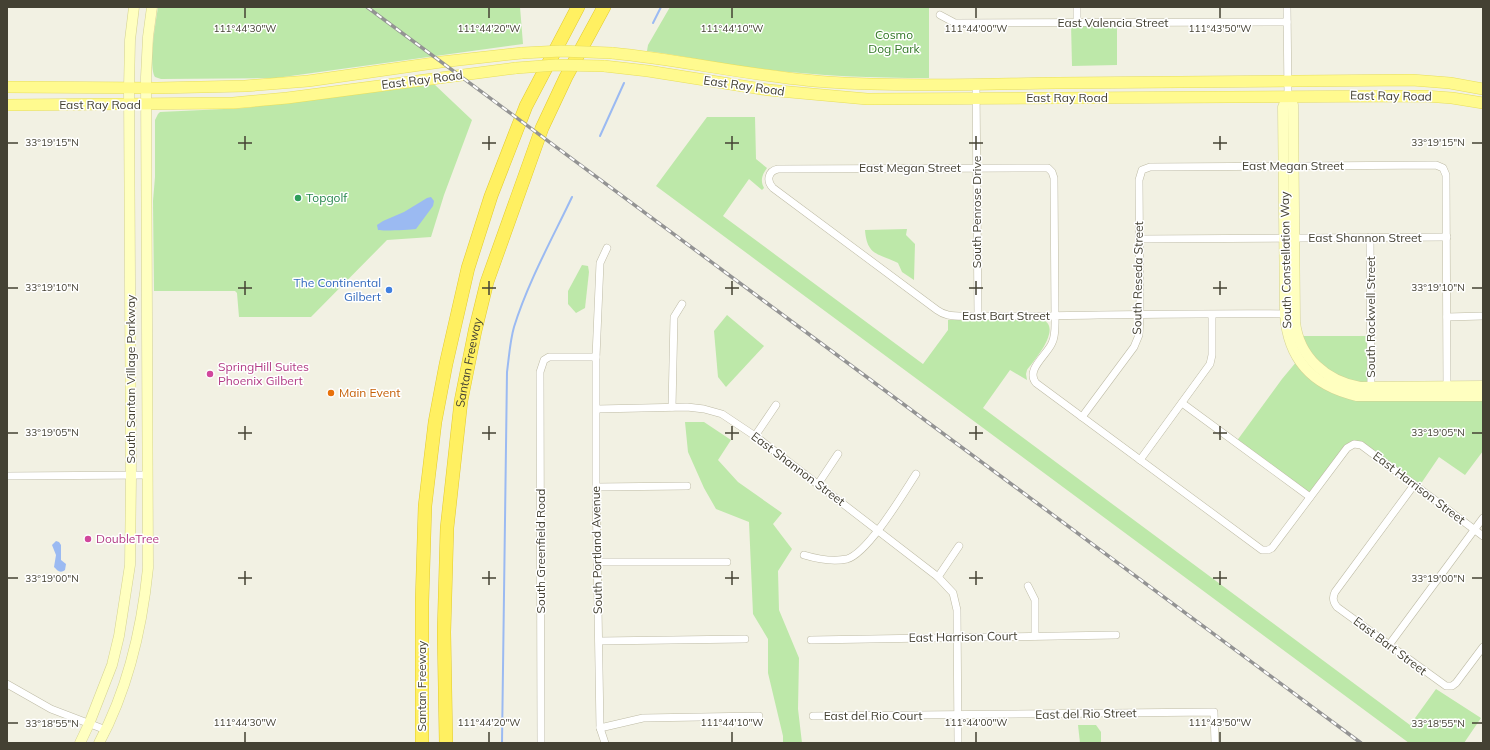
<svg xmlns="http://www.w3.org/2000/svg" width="1490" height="750" font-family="Mulish,sans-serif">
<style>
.green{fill:#bde8a9}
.water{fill:#9bbaf2}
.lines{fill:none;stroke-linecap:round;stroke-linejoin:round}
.stream{stroke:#9bbaf2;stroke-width:2}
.street-casing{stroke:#bebba5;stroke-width:8}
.secondary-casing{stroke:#d4d290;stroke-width:11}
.primary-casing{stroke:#e7de5c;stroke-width:12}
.highway-casing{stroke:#e2ca2d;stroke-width:14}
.street{stroke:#fff;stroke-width:7}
.secondary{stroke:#ffffc0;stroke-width:10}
.primary{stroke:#fffa8f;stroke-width:11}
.highway{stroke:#fff061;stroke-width:13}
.rail-casing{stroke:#939393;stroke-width:3.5}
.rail{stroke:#fff;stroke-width:2;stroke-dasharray:6;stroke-linecap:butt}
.primary-bridge-casing{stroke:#e7de5c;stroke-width:12;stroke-linecap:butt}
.primary-bridge{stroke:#fffa8f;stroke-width:11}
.ticks{fill:none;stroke:#444133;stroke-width:1.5}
.leisure-dot{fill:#2e9e5b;stroke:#fff;stroke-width:1.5}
.shop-dot{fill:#3f7fe0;stroke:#fff;stroke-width:1.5}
.hotel-dot{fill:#d1479c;stroke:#fff;stroke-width:1.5}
.food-dot{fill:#e8710a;stroke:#fff;stroke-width:1.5}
.labels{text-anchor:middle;stroke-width:3;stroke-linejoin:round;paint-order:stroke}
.street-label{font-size:12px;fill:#444133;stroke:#fff}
.park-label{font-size:12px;fill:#317725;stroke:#fff}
.leisure-label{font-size:12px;fill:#27864d;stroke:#fff;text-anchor:start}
.shop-label{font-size:12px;fill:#366cbe;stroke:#fff;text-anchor:end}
.hotel-label{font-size:12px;fill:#b23c85;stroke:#fff;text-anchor:start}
.food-label{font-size:12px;fill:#c56008;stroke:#fff;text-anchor:start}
.ticks-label{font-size:10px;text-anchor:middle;fill:#444133;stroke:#fff;stroke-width:3;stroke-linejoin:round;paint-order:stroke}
</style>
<rect width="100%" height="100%" fill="#f2f1e3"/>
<!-- green -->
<g class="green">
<path d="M158,7H520L523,44L276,78L161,79L155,77C148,66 156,21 158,7Z"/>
<path d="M670,7H929V78C873,78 818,76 762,69C723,65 685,56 647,51L648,45Z"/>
<polygon points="1117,22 1117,65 1072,66 1071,23"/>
<polygon points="434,84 472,120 444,195 431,237 387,240 311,317 239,317 237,293 235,291 154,291 153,201 155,177 155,120 158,114 160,112 245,108"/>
<path d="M707,117H755L756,159L767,168C762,175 760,180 764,188L762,190L749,179L723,216L923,364L948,330V320H1043C1062,328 1035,360 1027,370L1026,374L1027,380L1010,370L983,408L1410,725L1436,689L1481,718L1464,743H1409L656,186Z"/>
<path d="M907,229L906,235L915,244L914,280L902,272L898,263C878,253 867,256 865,230Z"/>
<polygon points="582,265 588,266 589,272 585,308 576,313 568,304 568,291"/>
<polygon points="727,315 764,346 726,387 718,377 714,331"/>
<polygon points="1293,336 1371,336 1371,392 1483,392 1483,451 1465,475 1439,457 1418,488 1354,444 1310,497 1236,442 1282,379 1302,355"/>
<polygon points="685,422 704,422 731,440 718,460 738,482 782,513 773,524 792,549 778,571 779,610 799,658 798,709 802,743 783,743 783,736 768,673 768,639 753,614 749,522 716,509 704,488 688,452"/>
<polygon points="1078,725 1096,725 1101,732 1101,743 1080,743"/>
</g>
<!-- water -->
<g class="water">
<path d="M431,197L434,201L433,206L416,229C410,230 382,231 378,230L377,225L383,221L404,212L427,198Z"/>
<path d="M56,541L59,542L61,545V560L66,564L65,570C60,574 57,570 54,567L56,555L52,545Z"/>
</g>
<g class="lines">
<!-- stream -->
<g class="stream">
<polyline points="653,23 661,7"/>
<polyline points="600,136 624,83"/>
<path d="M502,743L507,372C509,357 510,341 514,327C528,282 552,239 572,197"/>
</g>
<!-- street casing -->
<g class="street-casing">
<g id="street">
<polyline points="1077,7 1077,23"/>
<polyline points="1287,7 1288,96"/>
<polyline points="940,15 955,23 1287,22"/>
<polyline points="976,84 978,316"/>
<polyline points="1370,237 1371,391"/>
<polyline points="1139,239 1447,237"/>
<path d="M1289,314C1204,313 1119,315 1033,316C1014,316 995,316 976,316C967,316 957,317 948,315C944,314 941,313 937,310L773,188C766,181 768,171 778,169L1048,168L1052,172L1054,178L1055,315C1055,325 1056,335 1052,343C1047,355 1025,370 1036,383L1262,550H1268L1272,548L1347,448L1354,444L1361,445L1483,536"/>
<polyline points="1447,317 1483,316"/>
<polyline points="1182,403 1310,497"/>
<polyline points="672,407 674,317 682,304"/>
<polyline points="597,409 687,407 704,409 722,414 755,436 938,577 953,593 957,610 958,743"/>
<polyline points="1082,417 1134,347 1139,335 1140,315 1139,180 1142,170 1150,167 1436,165 1443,168 1446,175 1447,390"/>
<polyline points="755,436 776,405"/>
<polyline points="1140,460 1210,364 1212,355 1212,315"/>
<polyline points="7,476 147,475"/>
<polyline points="818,484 838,454"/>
<path d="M1414,485L1335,592C1332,598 1333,602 1337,607L1446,686H1452L1456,683L1483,647"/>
<polyline points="596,487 687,486"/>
<path d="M804,555C817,559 833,562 847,559C868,553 903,494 916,474"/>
<polyline points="597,562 727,562"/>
<polyline points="938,577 959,546"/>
<polyline points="1028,586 1035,600 1035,636"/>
<polyline points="811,640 1116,635"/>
<polyline points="599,641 745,639"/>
<polyline points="1389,645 1483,518"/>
<polyline points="7,684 51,709 106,730"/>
<polyline points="813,716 1214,712 1215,743"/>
<polyline points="600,728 643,718 759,716"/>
<polyline points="541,743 540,372 544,360 549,357 596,357"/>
<polyline points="605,743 600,728 596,487 596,357 600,263 607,248"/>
</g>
</g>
<!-- secondary casing -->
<g class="secondary-casing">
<g id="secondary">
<path d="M1288,96L1283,107L1285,314C1288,360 1313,386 1357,396H1483"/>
<path d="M1288,96L1293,105L1295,322C1299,357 1326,381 1360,387L1483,386"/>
<polyline points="80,743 89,724 112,665 119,636 130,565 131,476 129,88 130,40 134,7"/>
<path d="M99,743C128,689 142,628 148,568L146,77L148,37L152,7"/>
</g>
</g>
<!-- primary casing -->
<g class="primary-casing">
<g id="primary">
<path d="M612,53C684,60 755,77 827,82C904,87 981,84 1057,83C1176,82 1294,81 1412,80L1450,83L1483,89"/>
<polyline points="604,66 648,71 768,90 867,99 1425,96 1452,98 1483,103"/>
<polyline points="7,87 157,88 245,86 308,81 441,62 522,53"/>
<polyline points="7,105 233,103 287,98 516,68"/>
</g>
</g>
<!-- highway casing -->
<g class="highway-casing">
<g id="highway">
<polyline points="422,743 422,602 425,506 435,422 446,364 468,268 491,196 526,106 578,7"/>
<path id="s1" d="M446,743L444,632L447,528L461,401L475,331L487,282L542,128L566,77L604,7"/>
</g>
</g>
<!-- street -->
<use href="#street" class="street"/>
<!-- secondary -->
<use href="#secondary" class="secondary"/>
<!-- primary -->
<use href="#primary" class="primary"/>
<!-- highway -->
<use href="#highway" class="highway"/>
<!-- rail casing -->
<g class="rail-casing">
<polyline id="rail" points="367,7 1361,743"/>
</g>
<!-- rail -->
<use href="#rail" class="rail"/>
<!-- primary-bridge casing -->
<g class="primary-bridge-casing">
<g id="primary-bridge">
<polyline points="522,53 561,51 612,53"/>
<polyline points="516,68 556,65 604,66"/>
</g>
</g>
<!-- primary-bridge -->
<use href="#primary-bridge" class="primary-bridge"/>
</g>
<!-- ticks -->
<path class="ticks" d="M245,8V18M489,8V18M732,8V18M976,8V18M1220,8V18M245,136V150M489,136V150M732,136V150M976,136V150M1220,136V150M8,143H18M238,143H252M482,143H496M725,143H739M969,143H983M1213,143H1227M1472,143H1482M245,281V295M489,281V295M732,281V295M976,281V295M1220,281V295M8,288H18M238,288H252M482,288H496M725,288H739M969,288H983M1213,288H1227M1472,288H1482M245,426V440M489,426V440M732,426V440M976,426V440M1220,426V440M8,433H18M238,433H252M482,433H496M725,433H739M969,433H983M1213,433H1227M1472,433H1482M245,571V585M489,571V585M732,571V585M976,571V585M1220,571V585M8,578H18M238,578H252M482,578H496M725,578H739M969,578H983M1213,578H1227M1472,578H1482M8,723H18M1472,723H1482M245,732V742M489,732V742M732,732V742M976,732V742M1220,732V742"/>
<!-- markers -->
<circle class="leisure-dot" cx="298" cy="198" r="4"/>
<circle class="shop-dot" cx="389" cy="290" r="4"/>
<g class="hotel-dot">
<circle cx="210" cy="374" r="4"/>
<circle cx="88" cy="539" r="4"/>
</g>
<circle class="food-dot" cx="331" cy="393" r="4"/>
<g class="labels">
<!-- street labels -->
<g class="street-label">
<text x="1113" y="27">East Valencia Street</text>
<text transform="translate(422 80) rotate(-7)" y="4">East Ray Road</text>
<text transform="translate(744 86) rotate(8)" y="4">East Ray Road</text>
<text transform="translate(1391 96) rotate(1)" y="4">East Ray Road</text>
<text x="1067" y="102">East Ray Road</text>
<text x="100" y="109">East Ray Road</text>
<text x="1293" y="170">East Megan Street</text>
<text x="910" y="172">East Megan Street</text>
<text transform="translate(977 212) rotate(-90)" y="4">South Penrose Drive</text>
<text x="1365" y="242">East Shannon Street</text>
<text transform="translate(1286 260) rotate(-91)" y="4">South Constellation Way</text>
<text transform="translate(1138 278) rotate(-89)" y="4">South Reseda Street</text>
<text x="1006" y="320">East Bart Street</text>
<text transform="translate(1371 317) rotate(-90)" y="4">South Rockwell Street</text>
<text dy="4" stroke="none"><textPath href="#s1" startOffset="382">Santan Freeway</textPath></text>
<text transform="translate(131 379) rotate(-90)" y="4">South Santan Village Parkway</text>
<text transform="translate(798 469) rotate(37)" y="4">East Shannon Street</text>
<text transform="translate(1419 488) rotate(37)" y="4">East Harrison Street</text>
<text transform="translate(597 550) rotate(-91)" y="4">South Portland Avenue</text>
<text transform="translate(541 551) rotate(-90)" y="4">South Greenfield Road</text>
<text transform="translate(963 637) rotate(-1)" y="4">East Harrison Court</text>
<text transform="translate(1390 646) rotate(37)" y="4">East Bart Street</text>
<text transform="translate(422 686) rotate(-90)" y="4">Santan Freeway</text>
<text transform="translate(1086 714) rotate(-1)" y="4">East del Rio Street</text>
<text x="873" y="720">East del Rio Court</text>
</g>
<!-- park labels -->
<g class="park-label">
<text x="894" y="39">Cosmo<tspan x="894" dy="14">Dog Park</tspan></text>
</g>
<!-- leisure labels -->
<g class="leisure-label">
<text x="306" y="202">Topgolf</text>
</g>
<!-- shop labels -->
<g class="shop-label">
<text x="381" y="287">The Continental<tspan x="381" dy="14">Gilbert</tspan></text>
</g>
<!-- hotel labels -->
<g class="hotel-label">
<text x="218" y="371">SpringHill Suites<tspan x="218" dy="14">Phoenix Gilbert</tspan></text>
<text x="96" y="543">DoubleTree</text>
</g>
<!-- food labels -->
<g class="food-label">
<text x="339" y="397">Main Event</text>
</g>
</g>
<g class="ticks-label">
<text x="245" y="32">111°44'30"W</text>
<text x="489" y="32">111°44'20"W</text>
<text x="732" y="32">111°44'10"W</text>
<text x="976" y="32">111°44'00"W</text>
<text x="1220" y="32">111°43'50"W</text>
<text x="52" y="146">33°19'15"N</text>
<text x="1438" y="146">33°19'15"N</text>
<text x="52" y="291">33°19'10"N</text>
<text x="1438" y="291">33°19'10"N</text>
<text x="52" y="436">33°19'05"N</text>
<text x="1438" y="436">33°19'05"N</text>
<text x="52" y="582">33°19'00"N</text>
<text x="1438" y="582">33°19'00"N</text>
<text x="245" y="726">111°44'30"W</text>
<text x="489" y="726">111°44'20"W</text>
<text x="732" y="726">111°44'10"W</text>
<text x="976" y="726">111°44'00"W</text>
<text x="1220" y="726">111°43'50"W</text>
<text x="52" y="727">33°18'55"N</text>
<text x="1438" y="727">33°18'55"N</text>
</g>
<!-- border -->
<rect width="1490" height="750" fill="none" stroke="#444133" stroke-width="16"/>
</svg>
